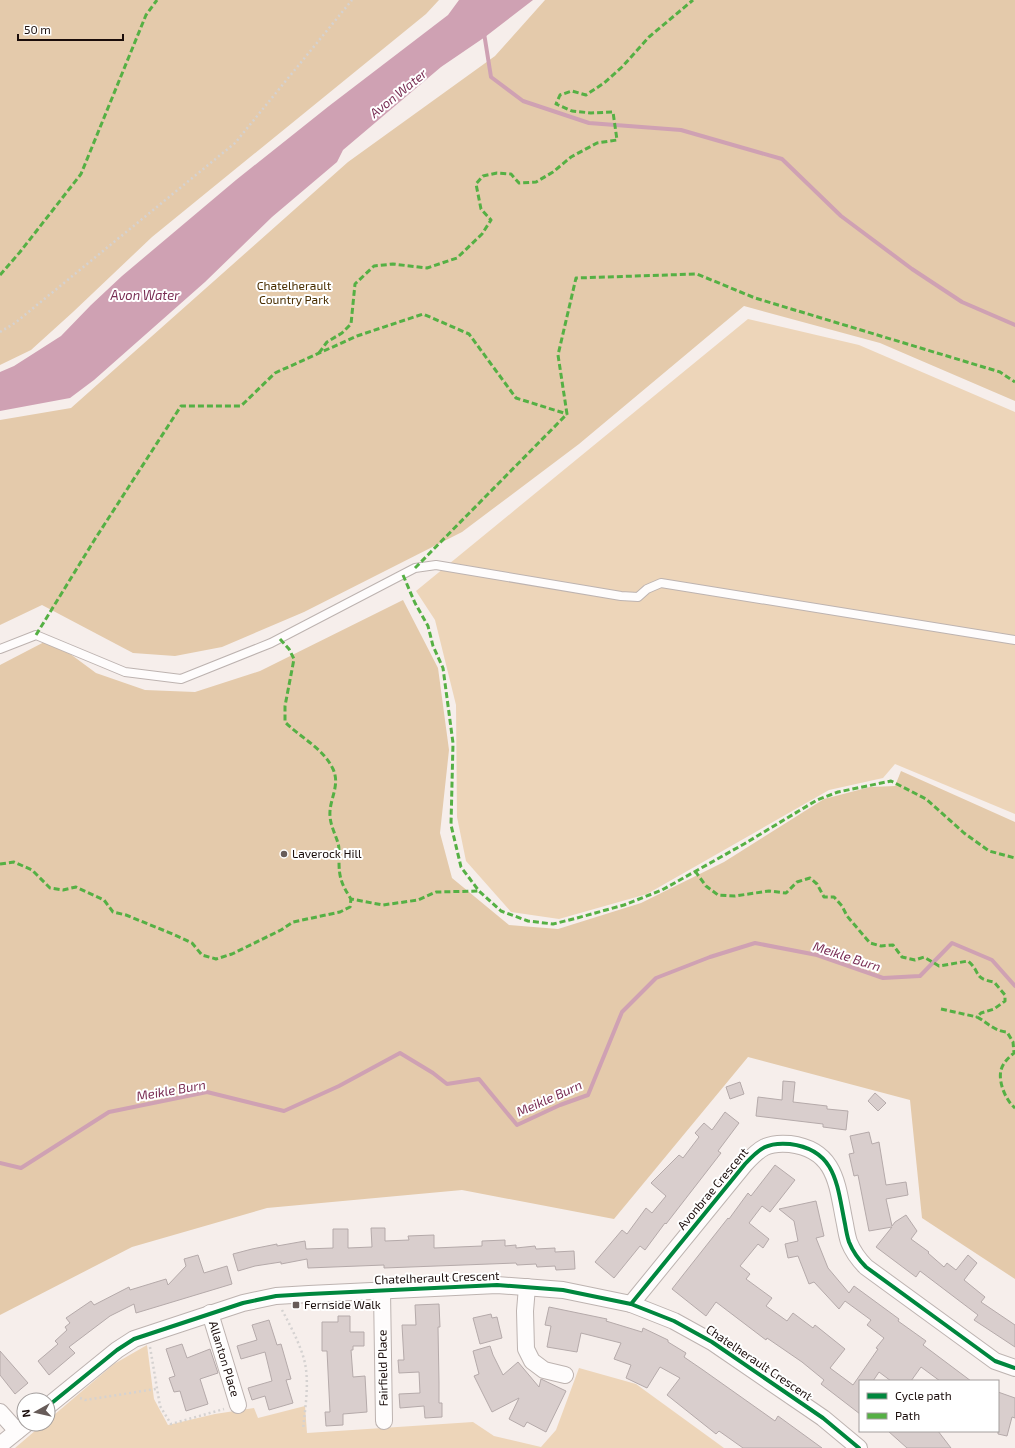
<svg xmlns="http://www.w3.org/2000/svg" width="1015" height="1448" font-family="'Exo 2',sans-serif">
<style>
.green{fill:#edd5b9}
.forest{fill:#e4caab}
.water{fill:#cfa1b3}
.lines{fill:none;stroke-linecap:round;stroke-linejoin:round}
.stream{stroke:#cfa1b3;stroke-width:4}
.building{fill:#d9cecd;stroke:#b5aaaa}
.service-casing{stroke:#bdb3b0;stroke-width:10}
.minor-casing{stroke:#bdb3b0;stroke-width:18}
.path{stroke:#d5d2d1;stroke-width:2.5;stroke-dasharray:2 3;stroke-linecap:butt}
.service{stroke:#fefcfc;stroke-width:8}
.minor{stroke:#fefcfc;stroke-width:16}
.quiet{stroke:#55b044;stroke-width:3;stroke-dasharray:6 3;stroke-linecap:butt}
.cycleway-casing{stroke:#fff;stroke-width:6}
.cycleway{stroke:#00873e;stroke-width:4}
.poi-dot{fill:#675c59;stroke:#fff;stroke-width:1.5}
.labels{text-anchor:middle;stroke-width:4;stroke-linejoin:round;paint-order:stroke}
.park-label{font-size:12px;fill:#492e01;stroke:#fff}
.poi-label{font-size:12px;fill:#1a0d0b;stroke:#fff;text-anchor:start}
.street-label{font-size:12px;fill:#1a0d0b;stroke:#fff}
.water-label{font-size:13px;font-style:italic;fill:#7a2e54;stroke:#fff}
</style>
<rect width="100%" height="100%" fill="#f6eeeb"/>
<!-- green -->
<g class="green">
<polygon points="748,319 859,345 1015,412 1015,814 895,764 883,778 829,790 647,894 559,919 511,912 466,861 457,817 456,705 435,620 416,591"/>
<polygon points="147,1345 154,1399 168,1425 215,1414 254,1408 258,1418 305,1406 307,1433 473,1422 494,1436 541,1447 556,1430 579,1368 636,1384 724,1448 15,1448 43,1424 48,1424 48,1420 114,1364"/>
</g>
<!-- forest -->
<g class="forest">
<polygon points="0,0 439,0 426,14 152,237 73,312 31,350 0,365"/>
<polygon points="545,0 1015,0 1015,401 880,343 744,306 579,444 462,532 304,612 222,647 175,656 133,653 42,605 0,625 0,420 71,408 348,162 495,56"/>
<polygon points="403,600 438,668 449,750 440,833 452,878 509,925 558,929 641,903 724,862 824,799 870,787 895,786 901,771 1015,822 1015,1279 922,1218 910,1100 748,1057 614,1219 462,1190 267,1208 132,1247 0,1315 0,665 50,639 96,673 145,690 195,692 260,671"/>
</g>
<!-- water -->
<polygon class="water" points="459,0 533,0 485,37 441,67 343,150 337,162 272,217 205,282 94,380 70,398 0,411 0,372 14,366 61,336 91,305 122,276 236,180 329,106 448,15"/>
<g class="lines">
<!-- stream -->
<g class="stream">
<polyline points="484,33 491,77 523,101 589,123 681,130 782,159 841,216 912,269 962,302 1015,325"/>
<polyline points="0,1163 21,1168 109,1112 207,1092 284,1111 339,1086 400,1053 433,1073 447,1084 479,1079 517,1125 560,1105 588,1095 622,1012 656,978 710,957 755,943 817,955 883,978 920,976 952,943 992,960 1015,986"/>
</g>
</g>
<!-- building -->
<g class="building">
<polygon points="783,1081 795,1082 793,1102 827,1106 827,1109 848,1111 846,1130 823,1127 823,1124 756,1116 758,1097 782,1100"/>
<polygon points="740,1082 744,1094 730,1099 726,1087"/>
<polygon points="875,1093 886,1103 878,1111 868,1101"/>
<polygon points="725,1112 739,1123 718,1151 721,1153 666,1224 665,1223 645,1250 640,1246 614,1278 595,1262 622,1230 627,1234 646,1208 652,1213 666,1196 651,1183 679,1155 683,1158 699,1137 695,1133 704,1123 712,1130"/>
<polygon points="869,1132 872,1144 879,1142 886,1185 906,1182 908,1195 886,1199 892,1226 895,1222 906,1215 917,1231 911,1239 929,1252 928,1253 944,1267 947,1263 956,1270 968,1255 977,1263 964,1280 985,1297 981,1302 1015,1325 1015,1347 974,1320 978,1315 920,1271 916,1277 876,1247 892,1227 869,1231 858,1175 854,1176 849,1154 854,1153 850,1136"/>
<polygon points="775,1165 795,1180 770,1212 762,1206 749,1223 769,1239 763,1248 758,1244 740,1266 750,1274 746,1279 772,1298 766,1306 787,1321 793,1313 813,1328 815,1325 845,1349 830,1368 853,1385 878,1349 876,1348 884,1338 867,1325 871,1320 845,1301 839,1309 814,1282 809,1284 798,1256 788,1258 785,1244 798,1241 794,1221 779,1209 816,1201 824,1236 816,1238 828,1268 849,1293 854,1286 899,1319 898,1321 926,1341 923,1345 971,1381 940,1381 921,1367 911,1381 891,1381 879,1372 873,1381 860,1381 860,1414 821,1384 824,1380 802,1362 767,1338 766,1340 716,1302 706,1316 672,1289 728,1218 729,1219 748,1193 751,1196"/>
<polygon points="371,1228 385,1228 385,1241 409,1240 408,1236 434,1235 434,1248 482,1246 482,1241 505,1240 505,1246 516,1245 516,1248 535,1246 536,1249 555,1248 555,1252 574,1251 575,1269 556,1270 555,1266 537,1267 536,1264 517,1265 516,1263 384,1268 384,1265 308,1268 307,1259 281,1264 281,1262 255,1266 238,1271 233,1254 252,1249 277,1244 277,1246 305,1241 306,1249 333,1248 333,1229 348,1229 348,1248 372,1247"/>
<polygon points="198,1255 204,1273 227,1266 232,1284 136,1313 134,1304 110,1316 69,1347 75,1353 49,1375 38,1361 58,1344 55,1341 67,1330 65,1327 70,1323 66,1318 91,1301 94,1305 129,1287 130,1290 166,1279 168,1285 186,1266 184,1259"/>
<polygon points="439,1304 440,1327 438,1327 439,1383 439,1403 442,1403 442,1417 425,1418 424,1406 400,1408 399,1394 420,1393 419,1372 399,1373 398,1360 404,1360 402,1325 416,1325 415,1305"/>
<polygon points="549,1307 607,1319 606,1321 642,1332 643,1328 668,1340 668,1342 686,1353 684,1357 703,1370 775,1421 778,1416 822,1448 743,1448 719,1431 716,1434 667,1395 680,1378 660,1367 647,1388 626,1378 631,1365 614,1359 621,1343 581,1333 577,1352 547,1347 551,1326 545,1325"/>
<polygon points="491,1314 492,1318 497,1317 502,1338 480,1344 473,1318"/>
<polygon points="338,1316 350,1316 350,1332 364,1332 364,1346 353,1346 353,1350 351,1350 353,1377 365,1376 367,1412 343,1414 343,1425 326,1426 325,1412 330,1412 327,1351 322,1351 322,1322 338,1322"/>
<polygon points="269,1320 277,1345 281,1344 291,1379 286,1380 293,1403 269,1410 265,1396 252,1400 248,1388 272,1381 265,1352 241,1359 237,1346 257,1340 252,1325"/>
<polygon points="182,1344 187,1358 210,1349 218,1373 200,1379 208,1404 186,1411 180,1391 174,1392 169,1378 175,1376 166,1349"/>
<polygon points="490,1346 493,1355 503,1375 518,1362 539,1387 541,1379 566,1391 546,1432 527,1422 524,1427 509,1419 519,1398 492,1412 474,1376 479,1374 473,1351"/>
<polygon points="0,1351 28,1383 15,1394 0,1375"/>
<polygon points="998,1392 1015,1398 1015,1418 1012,1417 1007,1436 998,1434"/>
<polygon points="888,1431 938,1431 951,1448 907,1448"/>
</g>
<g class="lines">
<!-- service casing -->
<g class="service-casing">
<polyline id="service" points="0,649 36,635 125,672 181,679 271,643 415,568 436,565 621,596 638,597 647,589 661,583 1015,640"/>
</g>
<!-- minor casing -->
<g class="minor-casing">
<g id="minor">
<polyline points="527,1287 525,1311 526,1349 532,1361 544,1370 565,1375"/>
<polyline points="382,1291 384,1421"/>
<path d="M631,1304L745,1164C760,1148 767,1142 790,1144C837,1150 837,1186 845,1224C846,1230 847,1236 849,1242C853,1252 858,1259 866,1267L995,1361L1015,1368"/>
<polyline points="210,1313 238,1405"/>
<polyline points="48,1406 117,1350 134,1339 243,1303 276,1296 309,1294 497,1285 563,1290 631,1304 674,1321 712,1342 823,1418 859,1448"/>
<polyline points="0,1412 17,1431"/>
<polyline points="0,1445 26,1424"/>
</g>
</g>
<!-- path -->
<g class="path">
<polyline points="0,332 15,323 235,143 352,0"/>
<path d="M282,1310C290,1325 299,1342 304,1359C310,1382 305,1407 303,1430"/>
<polyline points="150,1347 160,1406 171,1424 224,1409"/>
<polyline points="80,1398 85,1400 156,1389"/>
</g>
<!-- service -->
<use href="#service" class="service"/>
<!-- minor -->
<use href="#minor" class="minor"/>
<!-- quiet -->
<g class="quiet">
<polyline points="0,275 20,252 81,174 146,15 157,0"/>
<polyline points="319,353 327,342 342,333 351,324 355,284 374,266 393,264 427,268 457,258 482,234 491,220 481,209 476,184 483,176 497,173 511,174 519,183 536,182 553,172 571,157 597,143 617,140 613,112 591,113 572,111 556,104 560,95 572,91 586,95 604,83 622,67 649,37 693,0"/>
<polyline points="415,568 567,414 558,355 576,278 697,274 755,298 1000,372 1015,382"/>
<polyline points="403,575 415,603 428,626 433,646 443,668 453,743 451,825 461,867 479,891 501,911 528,921 553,924 577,918 624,905 662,890 744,844 817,800 838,792 891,781 926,799 964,833 989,851 1015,858"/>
<polyline points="36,635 95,539 181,406 241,406 275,373 357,336 423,314 469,334 516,398 567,414"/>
<path d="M280,639L289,649L294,659L285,706V722C301,738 323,748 333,769C340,784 331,797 330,811C329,823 335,833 338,843C340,849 338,856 339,862C339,878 342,885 351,899L383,905L418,900L436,892L479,891"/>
<polyline points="0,864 14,862 32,870 50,888 63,890 76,887 104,900 113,912 126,915 175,935 192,943 202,955 216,959 232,954 281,930 293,922 340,912 350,907 351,899"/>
<path d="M695,871L706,886L718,895L735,896L769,891L786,893L797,882L810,878L817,884L824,897H834L842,906L847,916L870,943L881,946L893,945L902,957L915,960L924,957L939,966L968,961C982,973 972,978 994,982L1005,995V1001L994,1009L981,1013L977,1017C988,1023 994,1031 1007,1032L1013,1042L1014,1053C1008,1058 1003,1063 1001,1070C998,1082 1006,1101 1015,1108"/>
<polyline points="941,1009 977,1017"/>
</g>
<!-- cycleway casing -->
<g class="cycleway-casing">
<g id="cycleway">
<path d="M631,1304L745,1164C760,1148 767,1142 790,1144C837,1150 837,1186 845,1224C846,1230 847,1236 849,1242C853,1252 858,1259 866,1267L995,1361L1015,1368"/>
<polyline points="48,1406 117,1350 134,1339 243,1303 276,1296 309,1294 497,1285 563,1290 631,1304 674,1321 712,1342 823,1418 859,1448"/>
</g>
</g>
<!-- cycleway -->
<use href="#cycleway" class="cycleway"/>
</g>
<!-- markers -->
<g class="poi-dot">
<circle cx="284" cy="854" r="4"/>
<rect x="292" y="1301" width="8" height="8" rx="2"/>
</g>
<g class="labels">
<!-- park labels -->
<g class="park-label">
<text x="294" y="290">Chatelherault<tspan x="294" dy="14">Country Park</tspan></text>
</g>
<!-- poi labels -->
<g class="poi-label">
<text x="292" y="858">Laverock Hill</text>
<text x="304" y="1309">Fernside Walk</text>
</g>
<!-- street labels -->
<g class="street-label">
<text transform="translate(713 1189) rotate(-50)" y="4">Avonbrae Crescent</text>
<text transform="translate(437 1278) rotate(-2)" y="4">Chatelherault Crescent</text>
<text transform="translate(224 1359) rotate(73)" y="4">Allanton Place</text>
<text transform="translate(759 1363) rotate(34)" y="4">Chatelherault Crescent</text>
<text transform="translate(383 1368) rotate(-91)" y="4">Fairfield Place</text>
</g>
<!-- water labels -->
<g class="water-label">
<text transform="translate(398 93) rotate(-39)" y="5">Avon Water</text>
<text x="145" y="300">Avon Water</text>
<text transform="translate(847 956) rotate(18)" y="5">Meikle Burn</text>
<text transform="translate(171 1090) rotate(-10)" y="5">Meikle Burn</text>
<text transform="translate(549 1098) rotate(-24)" y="5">Meikle Burn</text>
</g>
</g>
<!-- legend -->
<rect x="859" y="1380" width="140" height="52" fill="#ffffff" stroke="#a39e9d"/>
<rect x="867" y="1393" width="20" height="6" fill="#00873e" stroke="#a39e9d"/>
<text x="895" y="1400" font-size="12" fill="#1a0d0b">Cycle path</text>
<rect x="867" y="1413" width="20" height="6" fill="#55b044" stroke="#a39e9d"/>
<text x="895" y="1420" font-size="12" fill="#1a0d0b">Path</text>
<!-- north arrow -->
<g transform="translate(36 1412) rotate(262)"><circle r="19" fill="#ffffff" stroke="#a39e9d"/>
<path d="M0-3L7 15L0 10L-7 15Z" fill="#675c59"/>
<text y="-6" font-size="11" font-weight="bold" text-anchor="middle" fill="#1a0d0b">N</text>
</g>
<!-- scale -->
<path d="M18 34v6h105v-6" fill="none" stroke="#1a0d0b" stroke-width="2"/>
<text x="24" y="34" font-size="12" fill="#1a0d0b" stroke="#ffffff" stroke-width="3" paint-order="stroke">50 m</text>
</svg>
